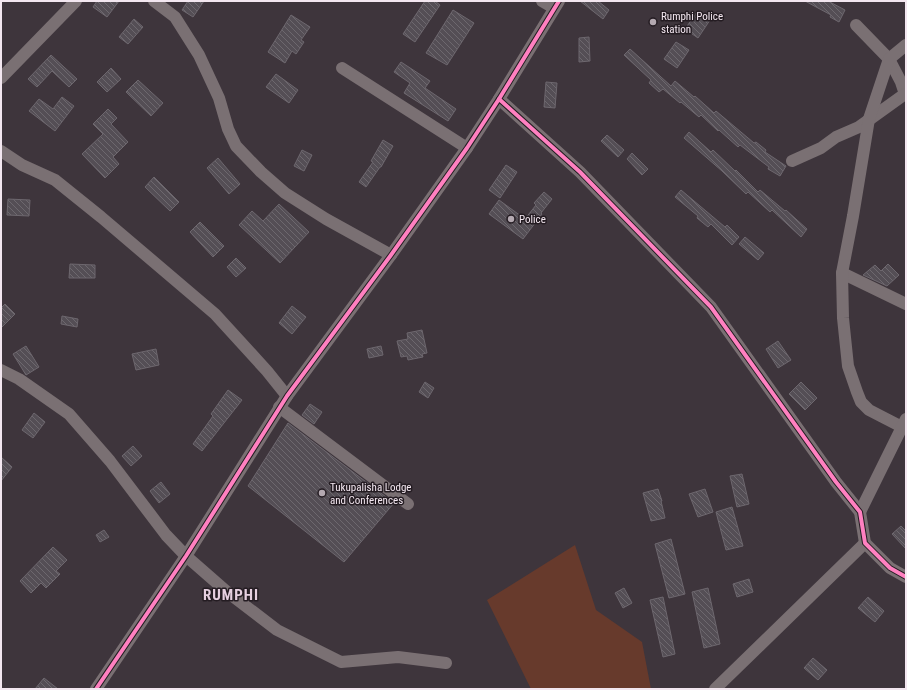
<svg xmlns="http://www.w3.org/2000/svg" width="907" height="690" font-family="'Roboto Condensed',sans-serif">
<style>
.pitch{fill:#673a2c}
.building{fill:url(#building-back-hatch);stroke:#6d676e}
.lines{fill:none;stroke-linecap:round;stroke-linejoin:round}
.street{stroke:#7a7073;stroke-width:12}
.cycleway-casing{stroke:#241c22;stroke-width:6}
.cycleway{stroke:#ff80c0;stroke-width:4}
.poi-dot{fill:#b4a9b1;stroke:#241c22;stroke-width:1.5}
.labels{text-anchor:middle;stroke-width:3;stroke-linejoin:round;paint-order:stroke}
.poi-label{font-size:11px;fill:#f3e7f0;stroke:#241c22;text-anchor:start}
.district-label{font-size:15px;font-weight:bold;letter-spacing:1px;fill:#e6d0e0;stroke:#241c22}
</style>
<defs>
<pattern id="building-back-hatch" width="6" height="6" patternUnits="userSpaceOnUse"><rect width="6" height="6" fill="#544e55"/><path d="M-1 5l2 2M0 0l6 6M5-1l2 2" fill="none" stroke="#6d686e"/></pattern>
</defs>
<rect width="100%" height="100%" fill="#3e353c"/>
<!-- pitch -->
<polygon class="pitch" points="575,545 596,610 642,642 651,689 531,689 487,600"/>
<!-- building -->
<g class="building">
<polygon points="97,1 119,1 107,17 93,7"/>
<polygon points="188,1 204,1 193,17 182,10"/>
<polygon points="425,1 435,1 440,5 415,42 403,34"/>
<polygon points="580,1 598,1 609,10 603,19"/>
<polygon points="805,1 828,1 845,10 839,22 830,17 831,15"/>
<polygon points="453,10 474,23 447,65 426,53"/>
<polygon points="697,12 710,20 698,38 685,29"/>
<polygon points="291,15 310,27 301,40 304,42 296,54 292,51 285,63 268,52"/>
<polygon points="134,19 143,27 128,44 119,37"/>
<polygon points="589,37 590,61 579,62 579,38"/>
<polygon points="676,42 689,50 677,68 664,59"/>
<polygon points="630,49 671,86 675,81 694,97 695,96 714,113 716,111 754,143 756,142 766,150 765,152 786,166 780,176 768,169 769,167 740,145 738,147 719,130 718,131 701,115 699,117 681,102 680,103 663,89 659,92 649,83 651,80 624,55"/>
<polygon points="51,55 77,79 69,87 52,71 37,87 28,79"/>
<polygon points="401,62 430,81 425,88 456,109 448,121 404,93 410,83 394,72"/>
<polygon points="111,68 121,79 107,92 97,82"/>
<polygon points="276,74 298,90 289,103 266,87"/>
<polygon points="138,80 163,103 151,116 126,92"/>
<polygon points="546,82 557,83 555,108 544,107"/>
<polygon points="62,97 74,106 55,131 29,111 39,99 53,109"/>
<polygon points="108,109 117,118 111,124 128,142 113,157 119,164 105,178 82,154 103,134 93,124"/>
<polygon points="689,132 711,152 713,150 735,171 736,170 758,192 760,190 785,211 786,210 807,229 801,237 772,210 770,212 748,192 746,194 722,171 684,138"/>
<polygon points="607,135 624,150 618,157 601,141"/>
<polygon points="383,140 393,146 381,167 380,167 366,187 359,182 373,162 371,161"/>
<polygon points="302,150 312,155 304,171 294,166"/>
<polygon points="632,153 648,169 642,175 627,159"/>
<polygon points="218,158 240,184 229,194 207,168"/>
<polygon points="506,165 517,172 500,198 489,190"/>
<polygon points="154,177 179,202 170,211 145,187"/>
<polygon points="681,190 725,227 727,225 739,237 732,245 711,224 708,227 697,218 698,216 675,197"/>
<polygon points="544,192 552,199 541,213 542,214 523,239 489,214 499,200 525,219 536,205 534,203"/>
<polygon points="8,199 30,200 29,216 7,215"/>
<polygon points="279,204 309,232 280,263 239,225 252,211 263,221"/>
<polygon points="200,222 224,246 213,257 190,232"/>
<polygon points="745,237 764,253 758,260 739,244"/>
<polygon points="236,258 246,268 236,277 227,267"/>
<polygon points="70,264 95,265 95,278 69,278"/>
<polygon points="888,264 899,275 887,286 863,275 875,265 881,271"/>
<polygon points="5,304 15,314 1,328 1,308"/>
<polygon points="292,306 306,317 292,334 279,323"/>
<polygon points="62,316 78,319 77,327 61,324"/>
<polygon points="422,330 427,353 422,354 423,357 408,360 407,356 401,357 397,341 408,339 407,333"/>
<polygon points="778,341 791,360 778,368 766,349"/>
<polygon points="26,346 39,367 26,375 13,354"/>
<polygon points="381,346 383,355 369,358 367,349"/>
<polygon points="156,349 159,365 136,370 132,354"/>
<polygon points="425,382 434,388 428,398 419,392"/>
<polygon points="801,382 817,398 805,410 789,394"/>
<polygon points="228,390 242,400 202,451 193,444 213,416 211,414"/>
<polygon points="310,404 322,412 314,424 302,415"/>
<polygon points="34,413 45,422 33,438 22,430"/>
<polygon points="288,423 394,503 344,562 248,486"/>
<polygon points="133,446 142,456 131,466 122,456"/>
<polygon points="1,457 12,467 1,481"/>
<polygon points="742,474 749,504 737,507 730,476"/>
<polygon points="161,482 170,494 159,503 150,491"/>
<polygon points="658,489 662,501 661,501 665,518 651,521 643,493"/>
<polygon points="705,489 713,512 698,517 689,494"/>
<polygon points="732,507 743,546 726,550 716,512"/>
<polygon points="901,526 906,531 906,549 892,534"/>
<polygon points="104,530 109,537 100,542 96,535"/>
<polygon points="671,539 685,594 669,598 655,544"/>
<polygon points="53,547 67,560 56,571 60,574 46,588 41,583 31,593 20,581"/>
<polygon points="749,579 753,592 737,597 733,584"/>
<polygon points="624,588 632,603 623,608 615,593"/>
<polygon points="708,588 720,644 704,648 692,592"/>
<polygon points="663,597 675,654 663,657 650,600"/>
<polygon points="868,597 884,611 875,622 858,608"/>
<polygon points="813,658 827,670 818,680 804,668"/>
<polygon points="44,678 58,689 35,689"/>
</g>
<g class="lines">
<!-- street -->
<g class="street">
<polyline points="154,1 175,17 199,55 219,98 228,129 236,146 261,172 285,193 326,219 391,255"/>
<polyline points="542,1 554,8"/>
<polyline points="856,25 889,59 901,82 905,94"/>
<polyline points="342,68 467,148"/>
<polyline points="1,78 76,1"/>
<polyline points="499,99 580,172 711,307 836,482 860,512 865,543 890,568 906,577"/>
<polyline points="1,151 22,165 55,180 101,217 215,314 267,371 287,396"/>
<polyline points="792,161 821,148 836,137 859,127 905,94 906,94"/>
<polyline points="842,273 906,304"/>
<polyline points="1,370 19,379 69,414 110,461 166,535 186,556 226,591 277,630 341,662 398,657 446,663"/>
<polyline points="279,407 408,504"/>
<polyline points="902,427 869,410 861,402 857,392 848,366 843,318 842,273 853,216 869,119 889,59 906,45"/>
<polyline points="860,512 906,419"/>
<polyline points="96,689 186,556 287,396 391,255 467,148 499,99 559,1"/>
<polyline points="715,689 865,543"/>
</g>
<!-- cycleway casing -->
<g class="cycleway-casing">
<g id="cycleway">
<polyline points="499,99 580,172 711,307 836,482 860,512 865,543 890,568 906,577"/>
<polyline points="96,689 186,556 287,396 391,255 467,148 499,99 559,1"/>
</g>
</g>
<!-- cycleway -->
<use href="#cycleway" class="cycleway"/>
</g>
<!-- markers -->
<g class="poi-dot">
<circle cx="653" cy="22" r="4"/>
<circle cx="511" cy="219" r="4"/>
<circle cx="322" cy="493" r="4"/>
</g>
<g class="labels">
<!-- poi labels -->
<g class="poi-label">
<text x="661" y="20">Rumphi Police<tspan x="661" dy="13">station</tspan></text>
<text x="519" y="223">Police</text>
<text x="330" y="491">Tukupalisha Lodge<tspan x="330" dy="13">and Conferences</tspan></text>
</g>
<!-- district labels -->
<g class="district-label">
<text x="231" y="600">RUMPHI</text>
</g>
</g>
<!-- border -->
<rect width="907" height="690" fill="none" stroke="#f3e7f0" stroke-width="4"/>
</svg>
